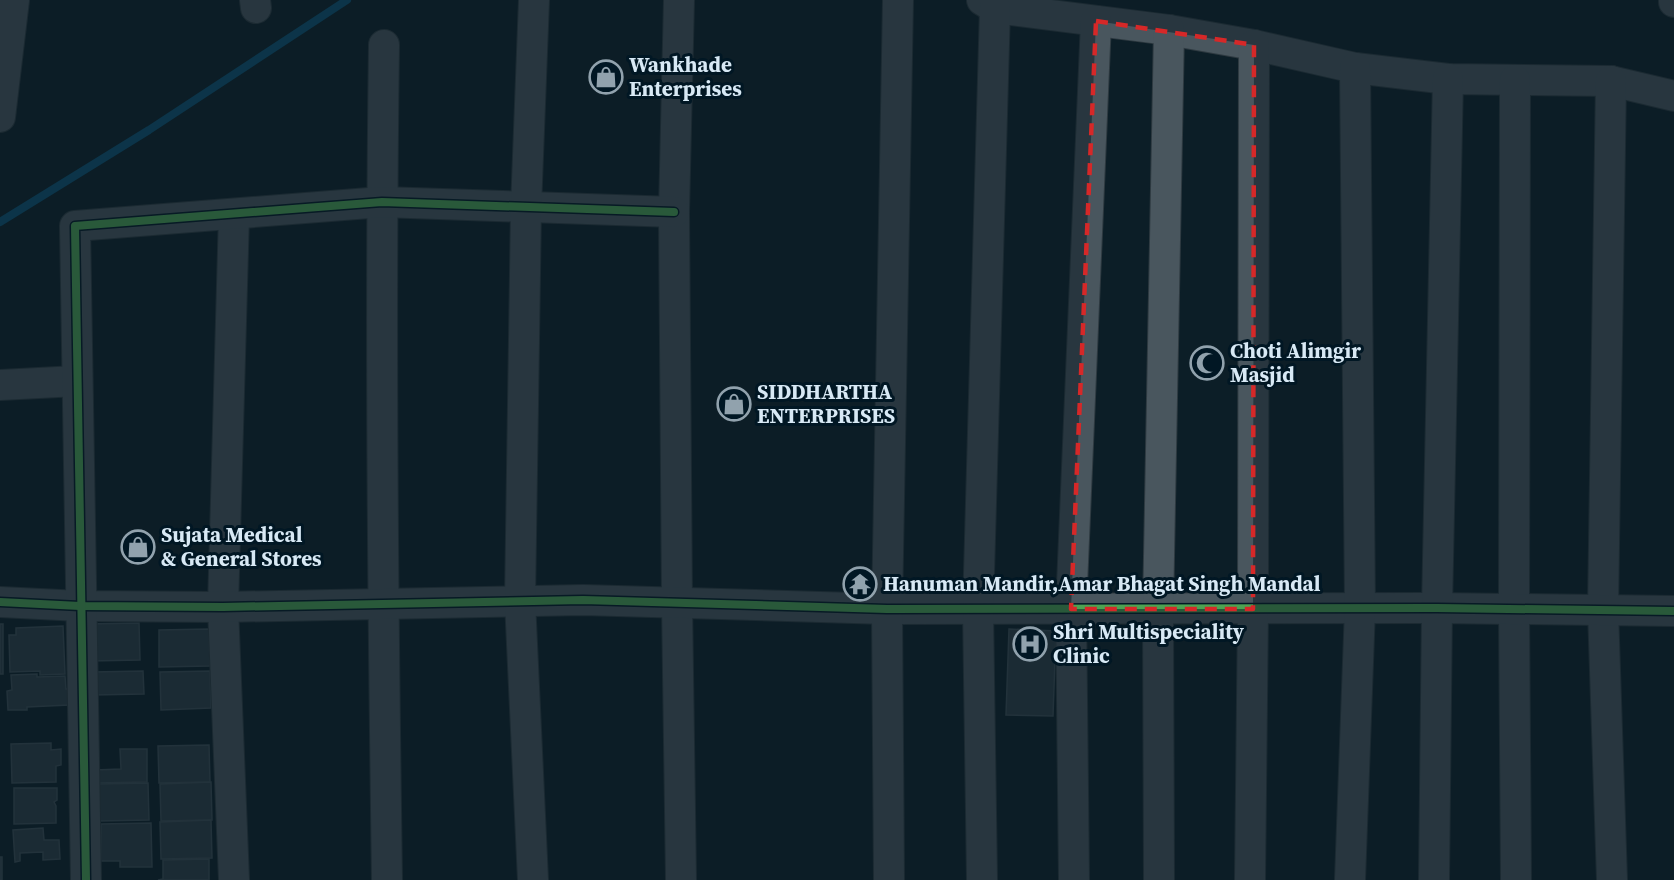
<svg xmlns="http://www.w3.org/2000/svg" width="1674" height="880" font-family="'Source Serif 4',serif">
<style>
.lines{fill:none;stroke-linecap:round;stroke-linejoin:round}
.stream{stroke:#0c5173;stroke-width:8}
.building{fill:#2e3c45;stroke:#3d4c54;stroke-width:1.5}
.minor-casing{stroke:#2e3a41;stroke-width:32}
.minor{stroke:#49565e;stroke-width:30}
.cycleway-casing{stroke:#011724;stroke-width:11}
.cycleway{stroke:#4ca352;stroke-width:8}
.marked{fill:none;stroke:#d62828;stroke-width:4.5;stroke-dasharray:12 8;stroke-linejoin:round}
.labels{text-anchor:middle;stroke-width:6;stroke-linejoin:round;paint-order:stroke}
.poi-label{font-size:21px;font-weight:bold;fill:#d8e9f5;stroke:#011724;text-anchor:start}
</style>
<rect width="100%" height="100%" fill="#0c1e27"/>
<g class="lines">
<!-- stream -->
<polyline class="stream" points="0,222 149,130 347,0"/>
</g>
<!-- building -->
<g class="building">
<polygon points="139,623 140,660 90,661 88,624"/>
<rect x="0" y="624" width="3" height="50"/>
<polygon points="63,626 65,674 40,675 40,671 10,672 9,635 16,635 16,628"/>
<polygon points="209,629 210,666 159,667 159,630"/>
<polygon points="1009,629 1056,631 1053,716 1006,715"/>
<polygon points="143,671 144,694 93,695 93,672"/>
<polygon points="210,671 211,708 161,710 160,672"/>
<polygon points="37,674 37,677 65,676 66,689 68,689 69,705 27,707 27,710 8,710 7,691 12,690 11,675"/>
<polygon points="51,743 51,750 61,749 61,765 56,766 56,782 12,783 11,744"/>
<polygon points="209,745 210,782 159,783 158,746"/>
<polygon points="120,749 147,749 147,782 95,783 95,770 121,769"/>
<polygon points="211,782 212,820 161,821 160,784"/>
<polygon points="148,783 149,820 99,821 98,784"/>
<polygon points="14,788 57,788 57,800 54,802 56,806 56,823 14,824"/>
<polygon points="211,820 212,858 161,859 160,822"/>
<polygon points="151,823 152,867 120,867 120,861 101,861 101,824"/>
<polygon points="43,828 44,840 59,840 60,859 43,860 43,852 20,853 20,861 15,862 13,830"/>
<rect x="0" y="857" width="2" height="23"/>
<polygon points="209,859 209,880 158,880 163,879 163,860"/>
</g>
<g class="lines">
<!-- minor casing -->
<g class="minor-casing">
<g id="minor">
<polyline points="255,0 256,8"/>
<polyline points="679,0 674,212 677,603 681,880"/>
<polyline points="982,0 995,8 1169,30 1254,45 1355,68 1448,79 1611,81 1674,96"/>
<polyline points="1674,0 1674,2"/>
<path d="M384,45C380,323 383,602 387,880"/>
<polyline points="1515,80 1514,609 1516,880"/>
<polyline points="1611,81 1603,610 1612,880"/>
<polyline points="0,117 14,0"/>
<polyline points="234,214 223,607 234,880"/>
<polyline points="0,385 77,381"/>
<polyline points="0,602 80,606 223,607 583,600 887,609 1437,608 1674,611"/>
<polyline points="86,880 75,226 382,202 674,212"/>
<polyline points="533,880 520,601 526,208 534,0"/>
<polyline points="889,880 887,609 898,0"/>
<polyline points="982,880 978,609 995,8"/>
<polyline points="1074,880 1071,609 1096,21"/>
<polyline points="1159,880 1158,609 1169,30"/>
<polyline points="1250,880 1253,609 1254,45"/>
<polyline points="1350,880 1360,608 1355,68"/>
<polyline points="1434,880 1437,608 1448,79"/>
</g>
</g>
<!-- minor -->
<use href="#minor" class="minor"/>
<!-- cycleway casing -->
<g class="cycleway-casing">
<g id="cycleway">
<polyline points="0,602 80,606 223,607 583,600 887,609 1437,608 1674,611"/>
<polyline points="86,880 75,226 382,202 674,212"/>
</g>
</g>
<!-- cycleway -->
<use href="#cycleway" class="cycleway"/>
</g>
<!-- marked area -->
<path d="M0 0H1674V880H0ZM1096,21L1254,45L1253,609H1071Z" fill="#0c1e27" fill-opacity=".55" fill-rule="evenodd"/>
<path class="marked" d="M1096,21L1254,45L1253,609H1071Z"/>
<!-- icons -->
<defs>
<g id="shop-ring" transform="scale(1.725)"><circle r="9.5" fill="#011724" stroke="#91a2ad" stroke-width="1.5"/><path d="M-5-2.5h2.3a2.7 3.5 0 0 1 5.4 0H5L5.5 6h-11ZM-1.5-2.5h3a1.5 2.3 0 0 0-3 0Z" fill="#91a2ad"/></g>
<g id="mosque-ring" transform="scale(1.725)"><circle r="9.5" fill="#011724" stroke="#91a2ad" stroke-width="1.5"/><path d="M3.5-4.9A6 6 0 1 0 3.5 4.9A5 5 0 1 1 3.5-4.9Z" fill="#91a2ad"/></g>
<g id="temple-ring" transform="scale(1.725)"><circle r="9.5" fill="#011724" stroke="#91a2ad" stroke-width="1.5"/><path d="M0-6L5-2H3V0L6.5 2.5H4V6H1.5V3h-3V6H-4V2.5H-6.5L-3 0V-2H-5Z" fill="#91a2ad"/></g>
<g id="hospital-ring" transform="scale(1.725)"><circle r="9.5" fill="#011724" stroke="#91a2ad" stroke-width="1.5"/><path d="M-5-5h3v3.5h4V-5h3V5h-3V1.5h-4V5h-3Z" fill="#91a2ad"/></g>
</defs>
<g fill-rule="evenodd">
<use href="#shop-ring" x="606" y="77"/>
<use href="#mosque-ring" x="1207" y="363"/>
<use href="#shop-ring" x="734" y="404"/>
<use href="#shop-ring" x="138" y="547"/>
<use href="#temple-ring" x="860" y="584"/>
<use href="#hospital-ring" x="1030" y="644"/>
</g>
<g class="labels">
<!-- poi labels -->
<g class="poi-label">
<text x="629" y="72">Wankhade<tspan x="629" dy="24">Enterprises</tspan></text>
<text x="1230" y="358">Choti Alimgir<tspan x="1230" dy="24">Masjid</tspan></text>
<text x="757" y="399">SIDDHARTHA<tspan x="757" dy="24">ENTERPRISES</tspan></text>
<text x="161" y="542">Sujata Medical<tspan x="161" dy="24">&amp; General Stores</tspan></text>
<text x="883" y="591">Hanuman Mandir,Amar Bhagat Singh Mandal</text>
<text x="1053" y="639">Shri Multispeciality<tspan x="1053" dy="24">Clinic</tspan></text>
</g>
</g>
</svg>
